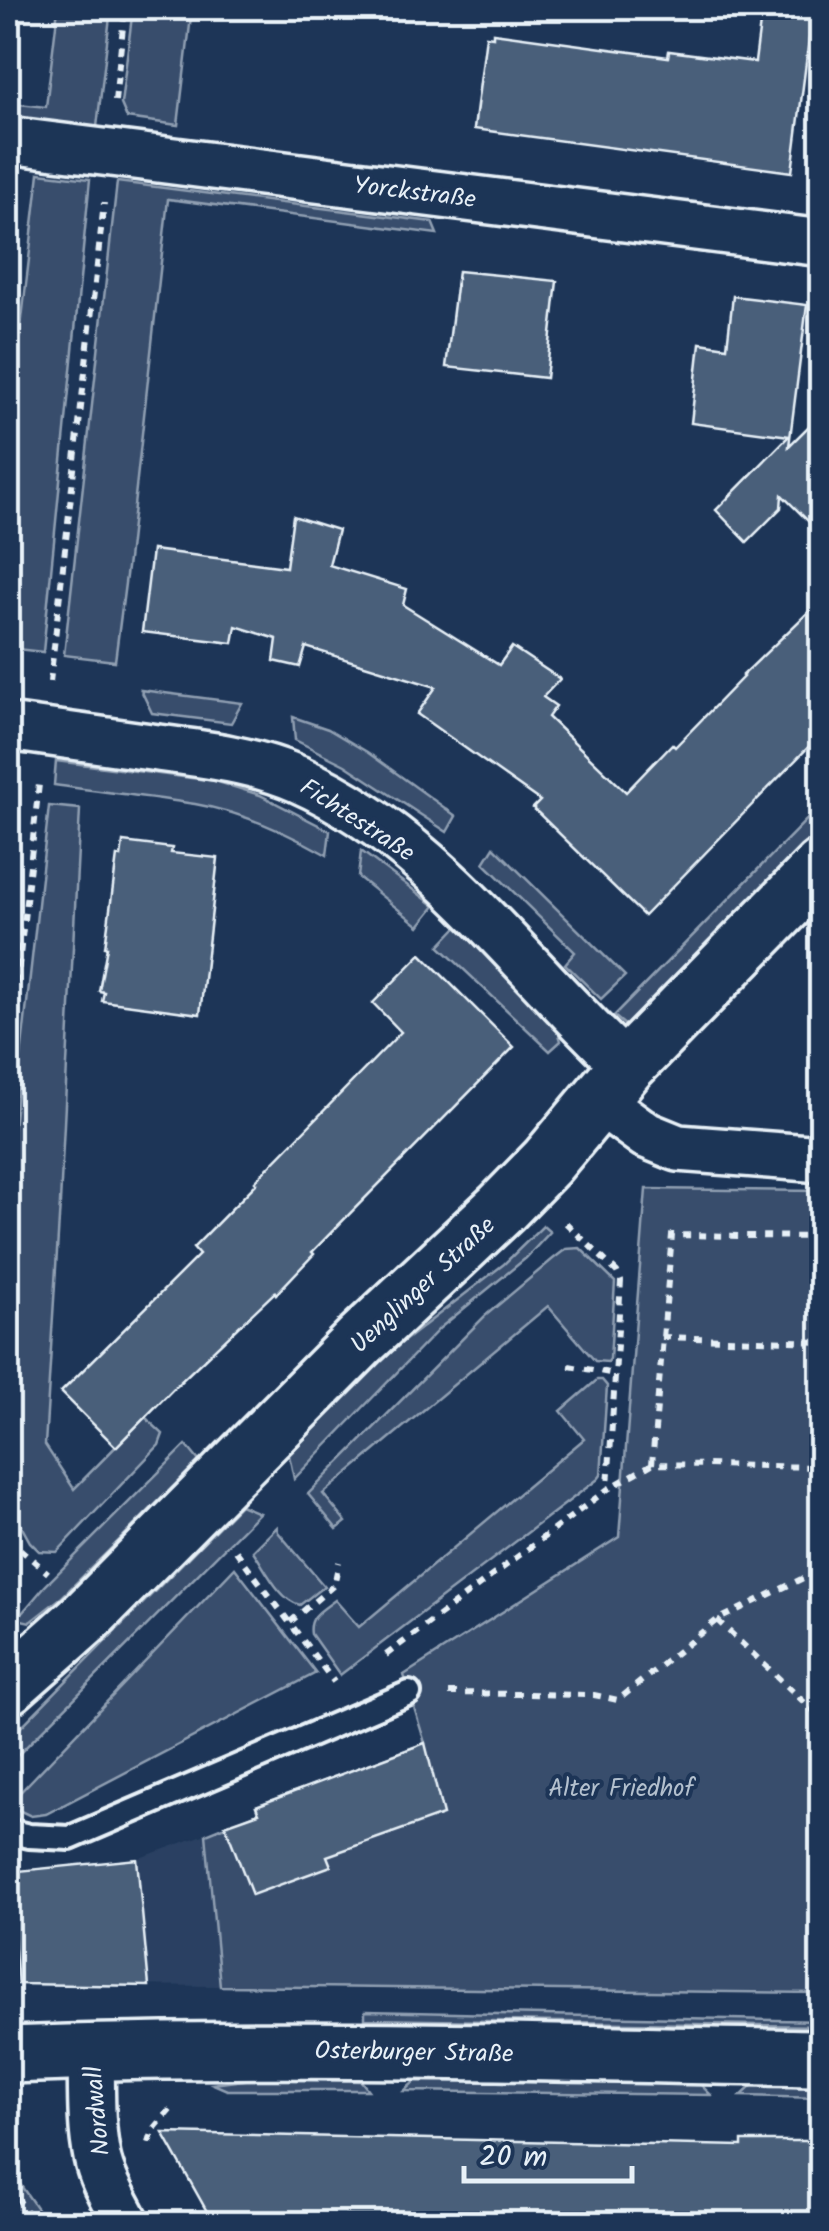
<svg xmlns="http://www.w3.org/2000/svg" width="829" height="2231" font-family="Kalam,sans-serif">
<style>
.built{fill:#2a4162}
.green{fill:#374d6c;stroke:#909fb2;stroke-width:2.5}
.building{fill:#495e7a;stroke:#e8f1f8;stroke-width:2.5}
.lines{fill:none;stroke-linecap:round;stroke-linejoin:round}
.service-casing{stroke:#e8f1f8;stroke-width:30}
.minor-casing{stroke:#e8f1f8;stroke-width:52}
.tertiary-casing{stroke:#e8f1f8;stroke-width:62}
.secondary-casing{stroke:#e8f1f8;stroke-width:62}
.path{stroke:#e8f1f8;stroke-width:6;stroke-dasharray:8 8;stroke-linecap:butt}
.service{stroke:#1d3557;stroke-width:22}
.minor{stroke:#1d3557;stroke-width:45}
.tertiary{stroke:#1d3557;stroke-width:55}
.secondary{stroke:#1d3557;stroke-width:55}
.labels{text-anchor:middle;stroke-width:8;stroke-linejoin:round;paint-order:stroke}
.street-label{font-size:25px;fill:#e8f1f8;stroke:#1d3557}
.park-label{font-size:25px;fill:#b3c0ce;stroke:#1d3557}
</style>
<rect width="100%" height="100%" fill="#1d3557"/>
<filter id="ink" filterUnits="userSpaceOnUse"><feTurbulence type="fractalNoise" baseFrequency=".01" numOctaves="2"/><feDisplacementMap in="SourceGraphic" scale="20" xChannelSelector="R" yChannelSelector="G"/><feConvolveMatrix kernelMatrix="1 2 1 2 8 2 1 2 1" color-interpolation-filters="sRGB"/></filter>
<g filter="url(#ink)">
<!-- built -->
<polygon class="built" points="206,1834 220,1986 8,1984 8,1873 137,1859"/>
<!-- green -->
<g class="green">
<polygon points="58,8 111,8 97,127 8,116 8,103 46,107"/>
<polygon points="133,8 192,8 178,125 127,118 121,104"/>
<polygon points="39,173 90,179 43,652 8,648 8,439"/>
<polygon points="117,182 432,222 437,234 168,199 128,560 115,661 64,655"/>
<polygon points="141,690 242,703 231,723 152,713"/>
<polygon points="293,717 328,729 367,752 456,816 447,832 345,765 295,740"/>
<path d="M56,761L215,781L260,795L330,831L327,855C286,832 241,812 195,804C148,796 101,792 54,785Z"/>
<polygon points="8,801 18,802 8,911"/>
<polygon points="821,805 821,830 630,1024 626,1026 614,1016"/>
<polygon points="49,806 80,809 60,1203 45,1445 74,1489 145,1417 163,1434 159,1445 57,1552 39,1551 30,1542 8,1502 8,1173"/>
<polygon points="494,847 625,976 601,999 565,964 575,952 484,863"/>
<polygon points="361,851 435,906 419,926 358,877"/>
<polygon points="457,927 550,1018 557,1028 561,1041 550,1051 439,946"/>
<polygon points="646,1189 821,1191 821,1993 220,1986 206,1834 258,1813 256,1806 425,1743 404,1675 619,1537"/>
<polygon points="543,1226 550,1232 526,1258 440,1328 294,1479 289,1455 386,1355 504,1264"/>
<polygon points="580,1248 615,1282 610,1359 608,1362 595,1361 548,1306 323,1494 346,1522 337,1529 308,1494 485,1316 553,1259 566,1249"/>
<path d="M597,1380H602L607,1386L601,1475L598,1479L340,1675L311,1634C308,1616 322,1610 335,1600L359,1627L584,1439L561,1411Z"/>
<polygon points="186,1445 199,1461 62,1597 30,1622 17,1619 45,1586"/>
<polygon points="240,1505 259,1513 8,1765 8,1740"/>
<path d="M277,1527L278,1532L324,1586L300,1605C279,1600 265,1568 253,1551Z"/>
<polygon points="235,1568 316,1673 46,1814 31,1816 8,1805"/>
<polygon points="365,2011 821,2021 822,2026 365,2019"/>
<polygon points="251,2079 361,2081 368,2090 227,2090 213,2084"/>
<polygon points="415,2081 700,2084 711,2095 404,2091"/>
<polygon points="753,2085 821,2086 821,2098 741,2096"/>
<polygon points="8,2167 47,2223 8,2223"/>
</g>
<!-- building -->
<g class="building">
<polygon points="762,8 813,8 792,172 474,129 486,36 493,37 493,33 668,57 669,51 755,62"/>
<polygon points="458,271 557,281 546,378 446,367"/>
<polygon points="733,296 807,305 789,446 822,413 822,535 782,495 781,508 747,542 716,510 789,436 691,423 700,343 727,347"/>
<polygon points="293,516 338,530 329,565 407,589 403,605 499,665 512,647 560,679 543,697 556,706 548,717 626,792 672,744 675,747 743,677 742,676 822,599 822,733 644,916 533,808 540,801 417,714 436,687 306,647 300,667 274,661 277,639 236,626 233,643 142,632 152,550 286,567"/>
<polygon points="123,842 172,848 171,853 218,858 200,1014 102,1001 104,992 99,991 107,947 105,947 117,856 121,857"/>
<polygon points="421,954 514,1047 312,1252 314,1254 276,1294 275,1292 175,1387 116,1447 61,1392 199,1255 193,1248 257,1183 255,1181 401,1032 373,1003"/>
<polygon points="425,1743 443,1815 327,1856 331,1866 252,1895 225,1825 259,1813 256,1806"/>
<polygon points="137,1859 149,1986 18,1984 8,1872"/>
<polygon points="163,2133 742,2146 742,2141 822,2141 822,2224 674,2224 674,2222 599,2218 326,2216 330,2224 214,2224"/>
</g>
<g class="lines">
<!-- service casing -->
<g class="service-casing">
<polyline id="service" points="8,1831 29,1836 70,1838 409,1693"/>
</g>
<!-- minor casing -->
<g class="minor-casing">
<g id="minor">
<polyline points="8,140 822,243"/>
<path d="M8,727C58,734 108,741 158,748C205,754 254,760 298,779C434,839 521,968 627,1066"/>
<polyline points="598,1100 646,1135 678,1148 822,1159"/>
<path d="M91,2052C92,2086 90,2123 97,2157C102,2181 116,2202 127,2224"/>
</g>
</g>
<!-- tertiary casing -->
<g class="tertiary-casing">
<path id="tertiary" d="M8,2055C279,2045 550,2053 822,2058"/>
</g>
<!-- secondary casing -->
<g class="secondary-casing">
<polyline id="secondary" points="8,1686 87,1616 362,1339 502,1208 547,1162 627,1066 822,867"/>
</g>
<!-- path -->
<g class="path">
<polyline points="115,101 125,8"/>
<polyline points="50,682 104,203"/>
<polyline points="8,1064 39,784"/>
<polyline points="566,1223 617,1272 621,1281 608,1487"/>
<polyline points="662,1337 822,1342"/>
<polyline points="569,1366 616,1374"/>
<polyline points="652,1464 672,1235 822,1237"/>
<polyline points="8,1539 48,1573"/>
<polyline points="236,1551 334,1682"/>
<polyline points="717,1620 822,1719"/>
<polyline points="290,1622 334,1585 339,1562"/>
<polyline points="386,1655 608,1489 652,1464 822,1467"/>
<polyline points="449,1693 594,1695 618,1700 717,1620 822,1569"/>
<polyline points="149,2143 153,2130 172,2108"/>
<polyline points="8,2183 34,2224"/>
</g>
<!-- service -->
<use href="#service" class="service"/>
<!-- minor -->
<use href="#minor" class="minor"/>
<!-- tertiary -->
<use href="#tertiary" class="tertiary"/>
<!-- secondary -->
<use href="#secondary" class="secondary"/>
</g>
</g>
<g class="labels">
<!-- street labels -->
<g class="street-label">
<text transform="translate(415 191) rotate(7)" y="9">Yorckstraße</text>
<text transform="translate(358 819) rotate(33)" y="9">Fichtestraße</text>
<text transform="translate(422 1284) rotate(-43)" y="9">Uenglinger Straße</text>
<text transform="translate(414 2051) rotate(1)" y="9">Osterburger Straße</text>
<text transform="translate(96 2111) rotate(-95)" y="9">Nordwall</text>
</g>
<!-- park labels -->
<g class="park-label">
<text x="621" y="1796">Alter Friedhof</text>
</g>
</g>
<!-- margin -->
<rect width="829" height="2231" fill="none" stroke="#1d3557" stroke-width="40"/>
<rect x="20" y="20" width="789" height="2191" fill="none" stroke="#e8f1f8" stroke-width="4" filter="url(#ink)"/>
<!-- scale -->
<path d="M464 2166v15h168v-15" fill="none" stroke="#e8f1f8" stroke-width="5"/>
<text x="479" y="2166" font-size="30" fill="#e8f1f8" stroke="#1d3557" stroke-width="8" paint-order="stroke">20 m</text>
</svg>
